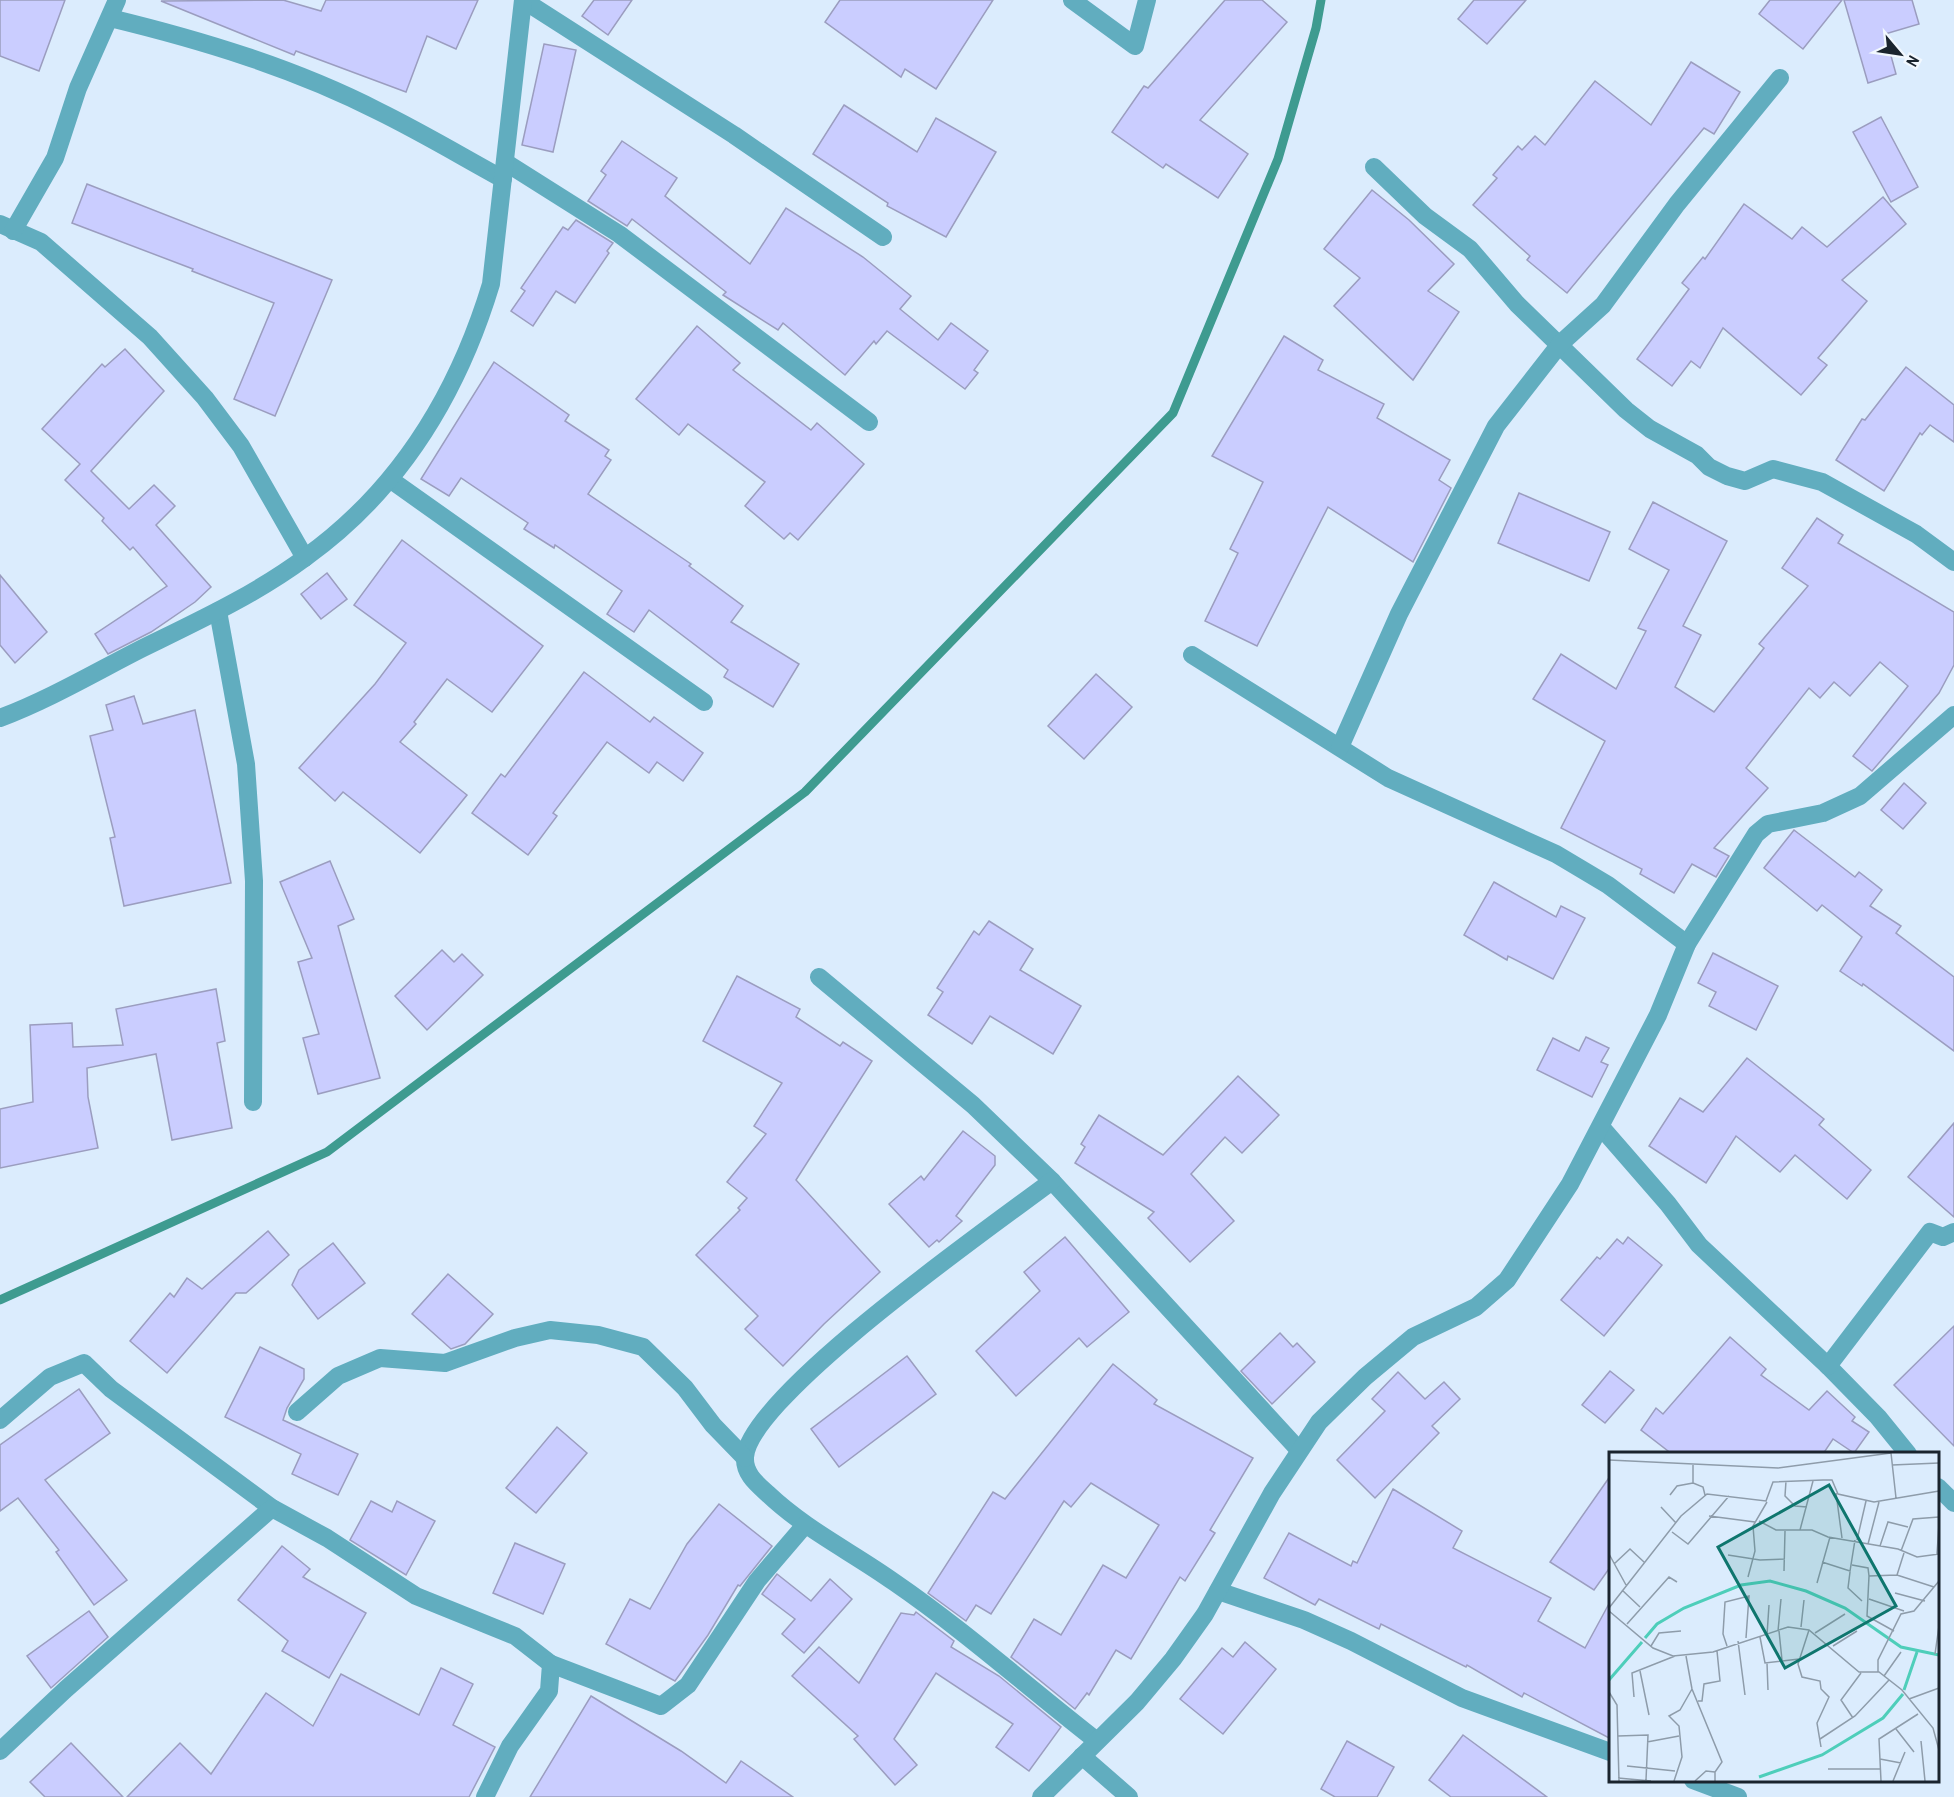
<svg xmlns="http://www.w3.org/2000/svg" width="1954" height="1797" font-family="'Archivo Narrow',sans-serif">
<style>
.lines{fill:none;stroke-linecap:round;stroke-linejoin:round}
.stream{stroke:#3e9b90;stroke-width:9}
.building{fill:#cacdff;stroke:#9b9dbf;stroke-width:1.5}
.minor{stroke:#61adbf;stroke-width:18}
.inset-river{fill:none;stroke:#4eceba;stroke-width:3}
.inset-road{fill:none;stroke:#8e9caa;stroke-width:1.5}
.view{fill:#0f766e;fill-opacity:0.15;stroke:#0f766e;stroke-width:3}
.inset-edge{fill:none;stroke:#1a242e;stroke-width:3}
</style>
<rect width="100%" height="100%" fill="#dbecfd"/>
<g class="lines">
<!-- stream -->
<polyline class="stream" points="0,1300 327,1152 805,792 1173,413 1278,159 1316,28 1321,0"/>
</g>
<!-- building -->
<g class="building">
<polygon points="0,0 65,0 39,71 0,56"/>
<polygon points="283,0 321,11 326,0 478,0 456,49 427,36 406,92 296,51 294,55 161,1"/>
<polygon points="594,0 632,0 608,35 582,16"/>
<polygon points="840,0 993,0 936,89 905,69 901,77 825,22"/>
<polygon points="1225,0 1262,0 1287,22 1200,120 1248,154 1218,198 1166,164 1163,168 1112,132 1144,86 1148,88"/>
<polygon points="1474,0 1526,0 1487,44 1458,19"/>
<polygon points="1770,0 1842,0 1803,49 1759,14"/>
<polygon points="1844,0 1912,0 1919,24 1885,34 1896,74 1868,83"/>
<polygon points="544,44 576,50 553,152 522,145"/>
<polygon points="1691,62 1740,92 1714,134 1704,128 1567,293 1527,260 1530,256 1473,205 1497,178 1493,175 1518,146 1522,150 1535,136 1545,145 1595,81 1651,125"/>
<polygon points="844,105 917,152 936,118 996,152 946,237 887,206 888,203 813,154"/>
<polygon points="1881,117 1918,187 1891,202 1853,132"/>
<polygon points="622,141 677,178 665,196 750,264 786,208 863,257 911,296 900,309 938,340 951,323 988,351 974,370 978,373 965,389 887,331 876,344 874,341 845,375 783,323 778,330 723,295 726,292 632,219 627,226 588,201 606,175 601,171"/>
<polygon points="87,184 332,280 275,416 234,399 274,303 192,271 193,269 72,223"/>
<polygon points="1372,190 1409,220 1454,264 1428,291 1459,312 1413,380 1334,306 1360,278 1324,249"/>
<polygon points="1883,197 1906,224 1842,280 1867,301 1818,358 1827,365 1801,395 1723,328 1700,368 1691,361 1672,386 1637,359 1689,289 1682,283 1703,257 1705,259 1744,204 1792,239 1802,227 1827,247"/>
<polygon points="576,220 613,243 607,251 609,253 575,303 556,291 533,326 511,311 525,291 521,288 563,227 568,230"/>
<polygon points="697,326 740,363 733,370 811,430 817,423 864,464 798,540 790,533 784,539 745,506 765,482 688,424 679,435 636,399"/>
<polygon points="1284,336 1323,360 1318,370 1384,404 1377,418 1450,460 1439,480 1451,488 1413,562 1328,507 1257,646 1205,621 1238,553 1230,549 1263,482 1212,456"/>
<polygon points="125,349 164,391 91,471 129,509 154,485 175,506 156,525 211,587 195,602 151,632 108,654 95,634 167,586 133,547 130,550 102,521 104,518 65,480 80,464 42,429 102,364 105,367"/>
<polygon points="494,362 569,415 565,421 609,450 605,456 611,460 588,494 691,564 689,566 743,606 731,622 799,664 773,707 724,677 728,670 649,610 634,632 607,614 622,591 555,545 554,548 524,529 528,523 461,478 449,496 421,479"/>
<polygon points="1906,367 1954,405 1954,442 1930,425 1922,435 1920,433 1884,491 1836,460 1862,419 1865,420"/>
<polygon points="1519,493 1610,532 1589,581 1498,543"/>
<polygon points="1653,502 1727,541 1683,626 1701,635 1675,687 1714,712 1764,648 1759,644 1808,586 1782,568 1817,518 1843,535 1838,543 1954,612 1954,665 1939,693 1872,771 1853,756 1908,686 1880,662 1850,696 1834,682 1820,698 1809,688 1746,768 1768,788 1714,848 1729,856 1716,877 1692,864 1674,893 1640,874 1642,869 1561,828 1605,741 1533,699 1561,654 1616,689 1646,631 1638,628 1669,570 1629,549"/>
<polygon points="402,540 543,646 492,712 447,679 414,722 416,724 400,742 467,795 420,853 343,792 335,801 299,768 375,684 406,643 354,605"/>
<polygon points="327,573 347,599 321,619 301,594"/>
<polygon points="0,575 47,632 15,663 0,645"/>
<polygon points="584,672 650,722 654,717 703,753 683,781 657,762 649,773 607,742 553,813 557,816 528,855 472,813 501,774 505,777"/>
<polygon points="1096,674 1132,707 1084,759 1048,726"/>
<polygon points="134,696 143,724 195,710 231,883 124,906 110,838 115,837 90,736 113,730 106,705"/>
<polygon points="1904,783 1926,803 1903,829 1881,810"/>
<polygon points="1794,830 1855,877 1859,872 1882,890 1870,906 1901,926 1896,933 1954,977 1954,1051 1863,984 1862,986 1840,971 1862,937 1822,905 1817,911 1764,868"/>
<polygon points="330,861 354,919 338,926 380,1078 318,1094 303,1038 319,1034 298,962 312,958 280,882"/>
<polygon points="1494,882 1556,917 1561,906 1585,918 1553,979 1508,956 1507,960 1464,935"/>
<polygon points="989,921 1033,949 1020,970 1081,1006 1053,1054 990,1016 972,1044 928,1015 943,992 937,988 974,931 979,935"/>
<polygon points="442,950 454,962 462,954 483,975 427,1030 395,996"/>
<polygon points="1713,953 1778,986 1756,1030 1709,1006 1716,992 1698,983"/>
<polygon points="737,976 800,1009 796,1017 840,1046 843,1042 872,1061 796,1180 880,1272 824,1324 783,1366 745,1329 758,1316 696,1255 740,1210 738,1208 747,1198 727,1182 766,1134 754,1126 782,1083 703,1041"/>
<polygon points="216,989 225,1041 217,1043 232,1128 172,1140 156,1054 87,1068 88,1097 98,1148 0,1168 0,1109 33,1102 30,1025 72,1023 73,1047 123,1045 116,1009"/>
<polygon points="1586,1037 1609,1048 1601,1062 1608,1065 1592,1097 1537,1070 1553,1038 1579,1051"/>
<polygon points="1747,1058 1824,1119 1819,1125 1871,1170 1847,1199 1795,1155 1780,1172 1736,1136 1706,1183 1649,1146 1680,1098 1703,1112"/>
<polygon points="1238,1076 1279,1115 1242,1153 1225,1137 1191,1174 1234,1221 1190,1262 1148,1218 1154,1212 1075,1163 1085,1147 1081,1144 1099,1115 1163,1155"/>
<polygon points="1954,1123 1954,1217 1908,1177"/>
<polygon points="963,1131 995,1156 995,1165 956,1216 962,1221 939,1242 937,1240 929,1247 889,1204 921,1176 924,1180"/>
<polygon points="268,1231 289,1255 246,1293 236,1293 167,1373 130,1341 170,1293 174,1297 187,1278 202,1289"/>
<polygon points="1065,1237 1129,1312 1087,1347 1079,1338 1016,1396 976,1351 1040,1291 1024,1272"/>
<polygon points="1628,1237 1662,1265 1604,1336 1561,1300 1597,1257 1600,1259 1617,1239 1623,1244"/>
<polygon points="333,1243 365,1283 318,1319 292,1285 299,1270"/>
<polygon points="448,1274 493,1314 465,1344 451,1349 412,1314"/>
<polygon points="1954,1326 1954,1446 1894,1385"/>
<polygon points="1280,1333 1293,1347 1297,1343 1315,1362 1272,1404 1241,1371"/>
<polygon points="1730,1337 1766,1369 1761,1375 1809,1410 1827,1391 1855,1417 1852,1421 1869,1432 1854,1453 1833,1439 1823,1454 1672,1454 1641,1430 1656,1408 1663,1414"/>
<polygon points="260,1347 304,1369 304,1379 287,1408 283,1420 358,1454 338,1495 292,1474 301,1454 225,1417"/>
<polygon points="907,1356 936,1394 839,1467 811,1429"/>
<polygon points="1113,1364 1157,1400 1154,1404 1253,1458 1210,1530 1215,1533 1185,1581 1180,1577 1131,1659 1116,1650 1089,1695 1087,1693 1075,1709 1011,1657 1034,1619 1061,1635 1103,1565 1126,1578 1159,1525 1091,1483 1071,1507 1064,1501 991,1614 976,1605 966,1621 928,1593 993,1492 1005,1499"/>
<polygon points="1610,1371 1634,1390 1605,1423 1582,1405"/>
<polygon points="1398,1372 1425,1399 1444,1382 1460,1399 1432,1426 1439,1433 1375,1498 1337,1460 1385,1411 1372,1399"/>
<polygon points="79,1389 110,1433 45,1480 127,1580 94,1605 56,1552 59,1550 18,1498 0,1511 0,1445"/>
<polygon points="557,1427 587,1453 536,1513 506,1488"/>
<polygon points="1611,1475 1611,1566 1594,1590 1550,1562"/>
<polygon points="1393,1489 1462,1531 1453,1548 1551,1598 1538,1621 1585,1648 1611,1600 1611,1739 1524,1693 1522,1697 1467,1665 1466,1667 1381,1624 1379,1629 1319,1599 1315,1605 1264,1578 1289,1533 1351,1566 1353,1561 1357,1563"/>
<polygon points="371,1501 392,1512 397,1501 435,1521 406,1575 350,1540"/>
<polygon points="719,1504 772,1546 740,1586 738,1585 708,1635 675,1681 606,1644 630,1599 650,1609 687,1544"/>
<polygon points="515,1543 565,1564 543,1614 493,1593"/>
<polygon points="282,1546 310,1569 303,1577 366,1613 329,1678 282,1651 288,1641 238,1600"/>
<polygon points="777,1574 811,1601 830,1579 852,1599 804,1653 782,1634 795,1619 762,1594"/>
<polygon points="89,1611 108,1637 51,1688 27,1656"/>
<polygon points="916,1612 954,1641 951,1647 999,1676 1061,1727 1029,1771 996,1747 1013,1724 936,1673 894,1739 917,1765 895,1785 854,1739 858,1736 792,1676 819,1647 859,1683 901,1613 914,1615"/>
<polygon points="1245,1642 1276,1669 1223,1734 1180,1699 1222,1648 1233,1657"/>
<polygon points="441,1668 473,1684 453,1725 495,1747 469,1797 127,1797 180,1743 211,1774 266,1693 313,1726 341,1674 419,1715"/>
<polygon points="591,1696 681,1751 726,1783 741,1761 793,1797 530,1797"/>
<polygon points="1463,1735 1547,1797 1451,1797 1429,1780"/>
<polygon points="1347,1741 1394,1767 1377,1797 1335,1797 1321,1789"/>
<polygon points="71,1743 123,1797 45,1797 30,1782"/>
</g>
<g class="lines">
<!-- minor -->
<g class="minor">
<polyline points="523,0 734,135 883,237"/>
<polyline points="1072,0 1135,46 1147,0"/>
<path d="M110,18C201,40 294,68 378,111C421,132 461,156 503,179"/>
<polyline points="505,162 619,234 869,422"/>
<polyline points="1374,167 1425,216 1470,249 1517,304 1626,410 1650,429 1697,455 1709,467 1727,476 1745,481 1773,469 1822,482 1916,534 1954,562"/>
<polyline points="0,224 41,242 150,337 205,398 241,446 305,558"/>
<polyline points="13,231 55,158 78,88 117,0"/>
<polyline points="391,480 704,702"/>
<polyline points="218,611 246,764 254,881 253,1102"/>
<polyline points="1192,655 1388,778 1556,854 1608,885 1687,944"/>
<path d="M0,718C48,700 94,673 139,650C196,622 255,595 306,557C399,490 458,393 491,284L523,0"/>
<polyline points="1340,747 1399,614 1496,426 1560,344 1603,305 1677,204 1780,78"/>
<polyline points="819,977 973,1105 1052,1181 1298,1449"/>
<polyline points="1601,1127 1668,1204 1699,1245 1828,1366 1878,1417 1908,1454"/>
<path d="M1052,1181C995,1224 750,1395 745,1457C744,1474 757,1484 768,1494C806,1530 852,1552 894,1582C964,1630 1030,1689 1097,1741"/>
<polyline points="1828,1366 1930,1232 1943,1237 1954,1232"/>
<polyline points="297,1412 338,1376 380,1358 445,1363 515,1338 550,1330 598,1335 643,1347 685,1388 713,1425 745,1458"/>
<polyline points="0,1420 50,1377 84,1363 111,1389 272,1508 327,1538 416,1596 515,1636 551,1664 549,1691 510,1746 485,1797"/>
<polyline points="1938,1487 1954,1503"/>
<polyline points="1218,1591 1304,1620 1351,1641 1462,1698 1610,1752"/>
<polyline points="551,1664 661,1706 688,1685 757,1581 805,1525"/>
<polyline points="0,1751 66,1689 272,1508"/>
<polyline points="1082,1756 1129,1797"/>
<polyline points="1693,1780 1738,1797"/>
<polyline points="1041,1797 1137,1702 1173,1659 1205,1614 1272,1493 1319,1422 1365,1377 1413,1337 1476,1307 1507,1280 1570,1184 1658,1015 1687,944 1756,834 1768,824 1823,813 1860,796 1954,715"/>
</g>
</g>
<!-- overview -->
<g transform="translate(1609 1452)">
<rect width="330" height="330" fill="#dbecfd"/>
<path class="inset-river" d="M36,186L48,172L75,156L132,133L161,129L197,139L236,156L292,195L330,203M0,228L33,190M295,238L308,200M150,325L213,303L274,266L294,242"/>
<path class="inset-road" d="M282,1L287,46M0,8L169,16L282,1M84,13V31L94,35L96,43M283,13L330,11M177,29L176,44L186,54L198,55M227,41L233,86M61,43L68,34L84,31M52,55L67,71M100,64L146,70M150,69L167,78H203L219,85L289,97L308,105L330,102M191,78L204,29M63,80L79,92L120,44M248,88L257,49M259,92L270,50M271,94L279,70L299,75M292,99L304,67L330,65M0,102L17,133M328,102L330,72M119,103L151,108L176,107M213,110L241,119L246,88M5,112L21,97L35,110M243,113L259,116L260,124M175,119L176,79M241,120L239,136L253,149M288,123L295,101M139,125L146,99L144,74L158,50M208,131L221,85M13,138L31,155M286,141L316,149M260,147L295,159M0,156L72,64L98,42L157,49L164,30L214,28H223L229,42L265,50L330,39M0,159L44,196L64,204L104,200L179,175L200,178L250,220H270L293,238L324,276L330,298M18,172L60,125L68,130M192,175L195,148M200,178L189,212L193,225L211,229L212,237L220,245L208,271L212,295M169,179L172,147M170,179L173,208M285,179L258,164L260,124L288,123L325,135M206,181L236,162M158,183L160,153M151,185L156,211L190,207M129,189L136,243M42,194L50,181L72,179M118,194L114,182L116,150L140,144L137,186M224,194L248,179M326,202L330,174M77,204L83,237L113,310L106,320V329M158,211L159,238M31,219L40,263M269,220V208L292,162L305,159L330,129M275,224L292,200M0,240L8,253L10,329M25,245L23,221L66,204M300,247L330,236M89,249H93L95,232L111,229L108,199M244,266L232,248L252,221M287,277L305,300M9,284L39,283L37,328M211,287L246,264L280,228M312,289L316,329M38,290L70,284M271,307L292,311M18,314L66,319M219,317H271M9,326L42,329M65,329L73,305L70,274L60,264L71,258L83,237M86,329L97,319L106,320M272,329L270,287L309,262M284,329L296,300"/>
<path class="view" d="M220,33L287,154L176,216L109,95Z"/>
<rect width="330" height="330" class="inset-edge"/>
</g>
<!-- north arrow -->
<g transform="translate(1900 54) rotate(119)" stroke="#f2f8fe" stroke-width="4.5" paint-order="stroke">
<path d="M0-4.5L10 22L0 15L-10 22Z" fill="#1a242e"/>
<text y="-9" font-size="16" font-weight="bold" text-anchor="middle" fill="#1a242e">N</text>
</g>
</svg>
